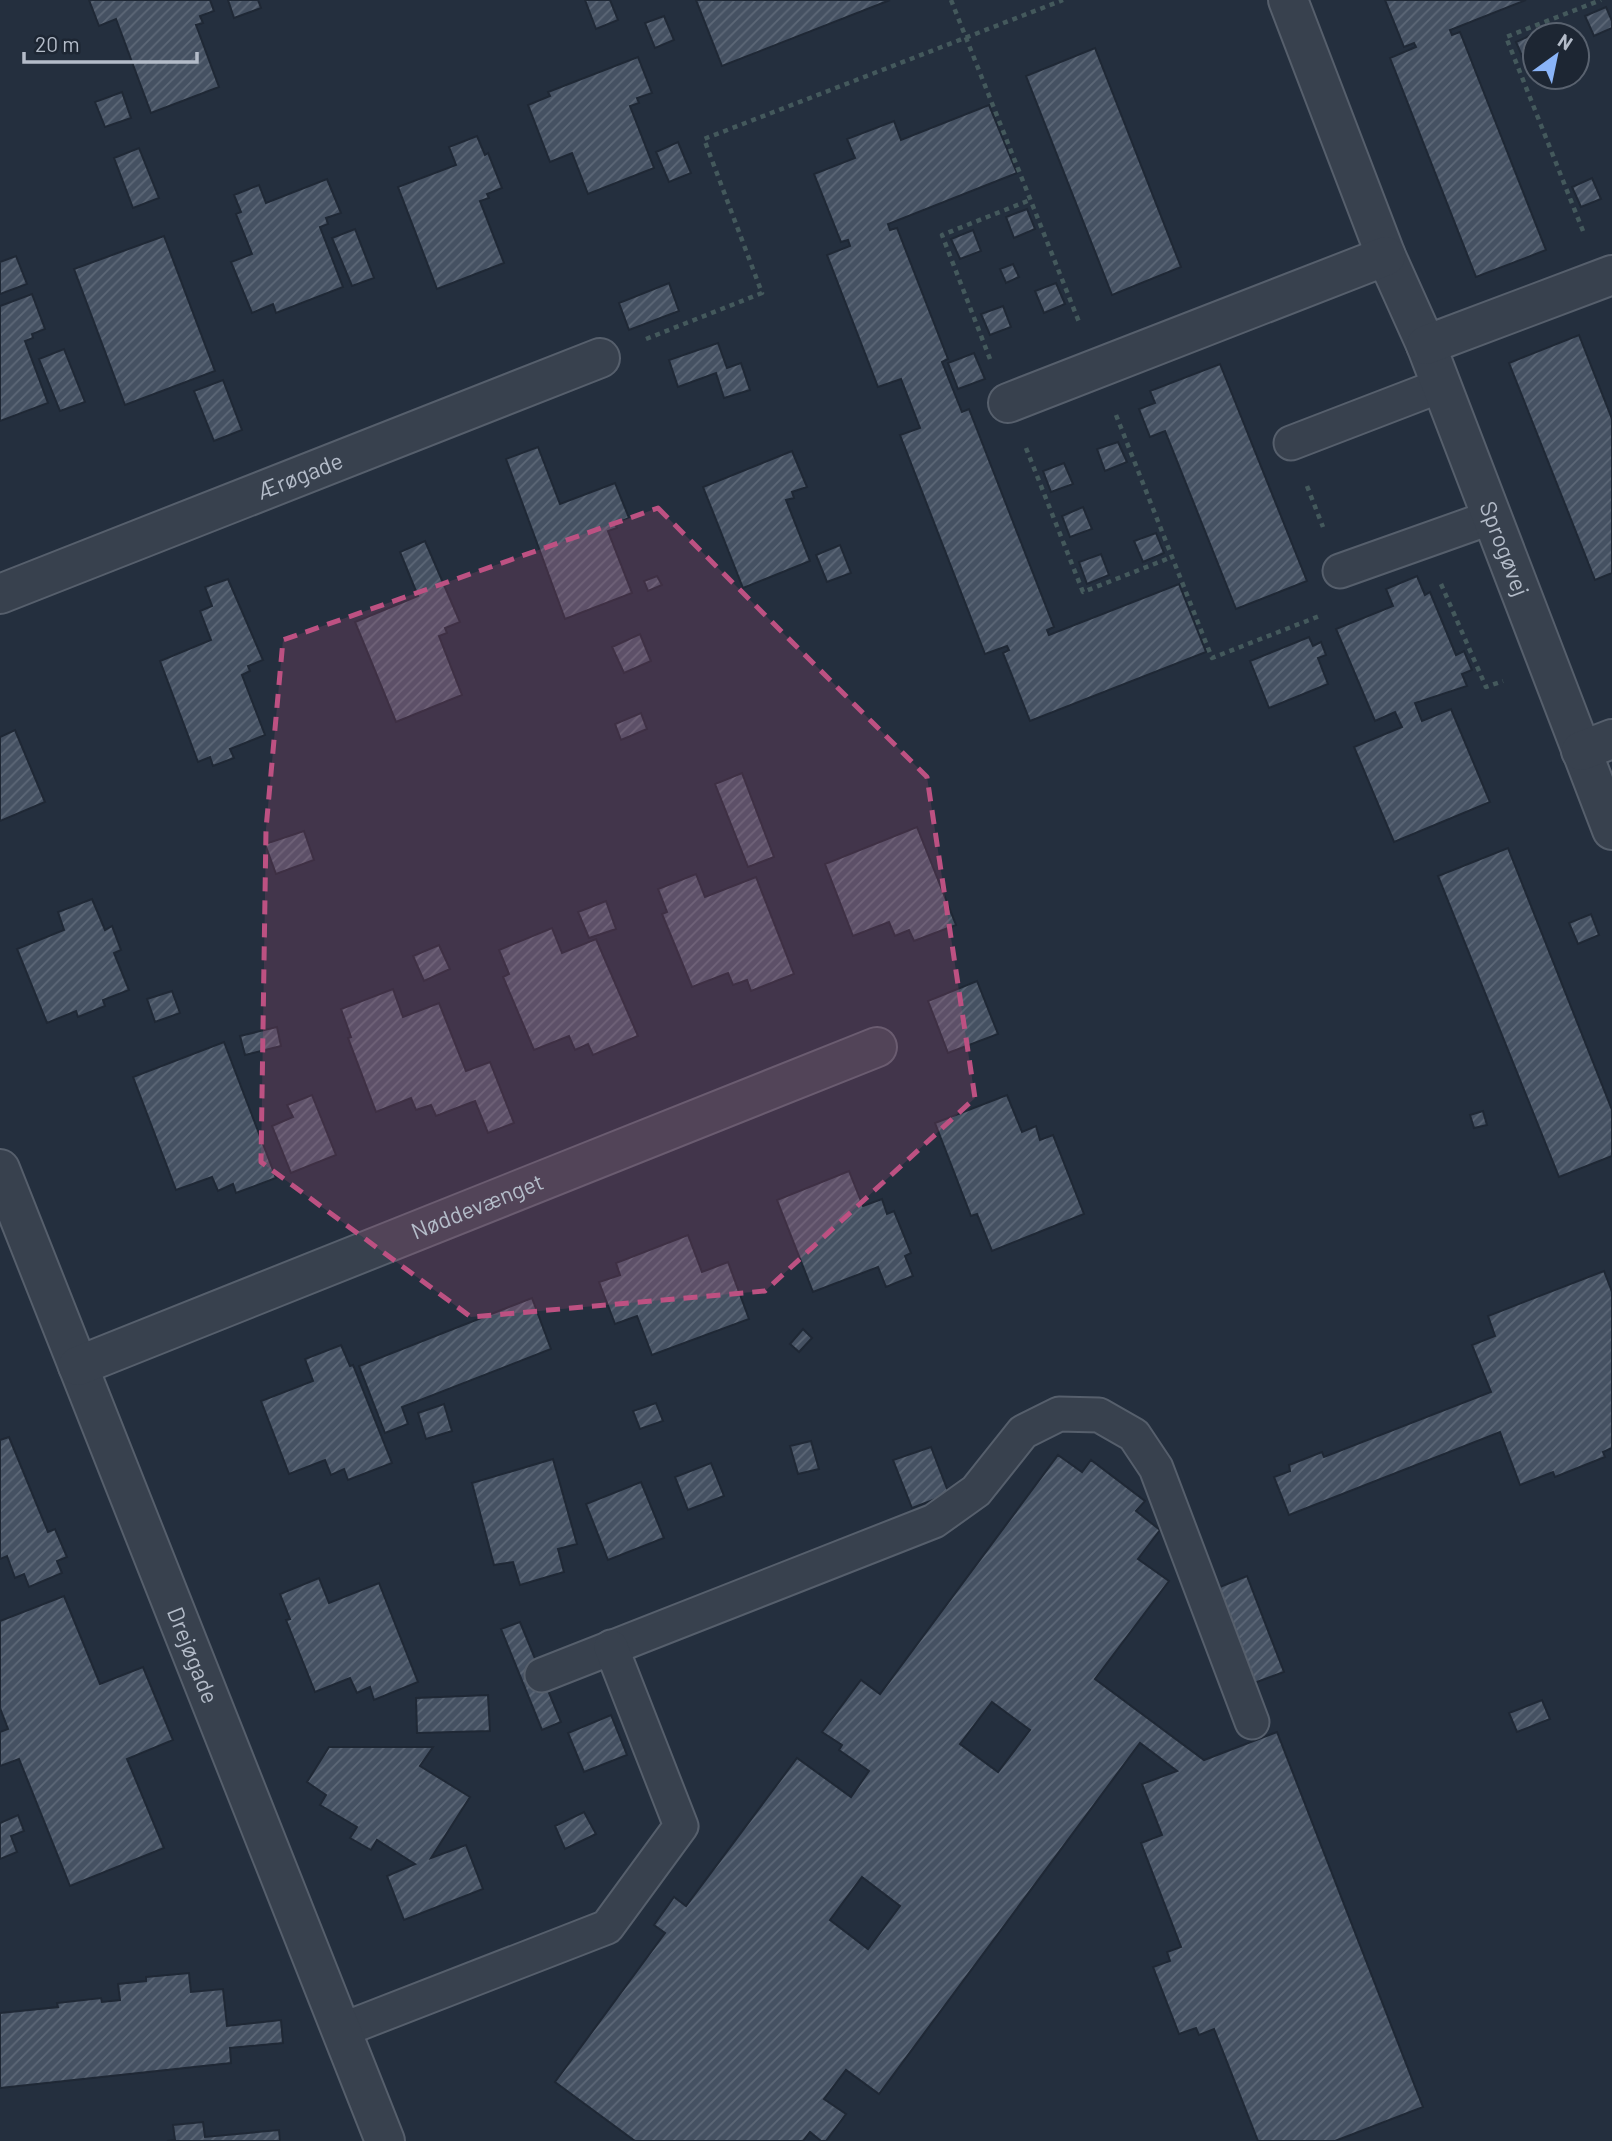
<svg xmlns="http://www.w3.org/2000/svg" width="1612" height="2141" font-family="Barlow,sans-serif">
<style>
.building{fill:url(#building-hatch);stroke:#1f2835;stroke-width:2;fill-rule:evenodd}
.lines{fill:none;stroke-linecap:round;stroke-linejoin:round}
.lane-casing{stroke:#565f6c;stroke-width:37}
.street-casing{stroke:#565f6c;stroke-width:42}
.path{stroke:#44595c;stroke-width:4.5;stroke-dasharray:5 5;stroke-linecap:butt}
.lane{stroke:#38414e;stroke-width:33}
.street{stroke:#38414e;stroke-width:38}
.marked{fill:#bd5182;fill-opacity:0.2;stroke:#bd5182;stroke-width:5;stroke-dasharray:14 9;stroke-linejoin:round}
.labels{text-anchor:middle;stroke-width:5;stroke-linejoin:round;paint-order:stroke}
.street-label{font-size:23px;fill:#b4bcc9;stroke:#1d2633}
</style>
<defs>
<pattern id="building-hatch" width="6" height="6" patternUnits="userSpaceOnUse" patternTransform="scale(1.75)"><rect width="6" height="6" fill="#455162"/><path d="M-1 1l2-2M0 6l6-6M5 7l2-2" fill="none" stroke="#5d6877"/></pattern>
</defs>
<rect width="100%" height="100%" fill="#242f3e"/>
<!-- building -->
<g class="building">
<polygon points="89,0 210,0 214,11 200,16 203,23 196,25 219,87 151,113 116,19 99,26"/>
<polygon points="228,0 258,0 261,8 234,18"/>
<polygon points="585,0 610,0 618,20 596,29"/>
<polygon points="696,0 890,0 722,66"/>
<polygon points="1385,0 1526,0 1450,30 1452,35 1460,32 1546,250 1476,277 1390,58 1416,47 1414,43 1404,47"/>
<polygon points="1606,7 1612,21 1612,28 1594,36 1585,16"/>
<polygon points="664,16 674,40 655,48 645,23"/>
<polygon points="1536,33 1535,58 1525,63 1516,42"/>
<polygon points="1095,48 1181,267 1112,295 1026,76"/>
<polygon points="638,57 652,93 637,98 639,103 630,106 654,168 588,194 572,153 550,162 528,105 550,96 548,92"/>
<polygon points="122,92 131,118 105,127 95,102"/>
<polygon points="989,105 1017,173 888,224 890,230 897,228 948,359 942,362 962,412 969,409 1054,627 1047,630 1049,635 1179,584 1206,652 1030,721 1003,653 1009,650 1007,646 985,654 900,435 920,428 901,379 878,387 827,255 850,246 848,240 841,242 814,174 855,158 847,139 894,121 901,140"/>
<polygon points="477,136 485,155 488,153 502,188 487,194 489,198 480,201 504,263 437,289 398,187 456,165 449,147"/>
<polygon points="678,142 691,173 669,182 656,152"/>
<polygon points="139,148 159,198 133,208 114,158"/>
<polygon points="1592,178 1601,199 1581,207 1572,187"/>
<polygon points="327,179 341,213 326,218 328,224 320,227 343,287 276,313 273,304 252,313 231,262 252,254 236,214 241,212 234,195 259,185 266,203"/>
<polygon points="1027,209 1035,229 1014,238 1006,217"/>
<polygon points="355,229 374,278 352,286 332,238"/>
<polygon points="973,230 981,251 960,259 951,239"/>
<polygon points="164,236 215,371 125,405 74,269"/>
<polygon points="16,256 27,284 0,294 0,262"/>
<polygon points="1013,264 1019,277 1006,283 1000,269"/>
<polygon points="669,283 679,311 629,330 619,303"/>
<polygon points="1056,283 1065,304 1044,313 1035,291"/>
<polygon points="32,294 45,329 32,334 33,338 25,341 48,403 0,421 0,306"/>
<polygon points="1003,306 1011,327 990,335 981,314"/>
<polygon points="1579,335 1612,419 1612,573 1595,580 1509,363"/>
<polygon points="718,343 727,368 741,363 750,390 724,398 716,373 678,387 669,360"/>
<polygon points="64,349 85,402 60,411 39,359"/>
<polygon points="974,353 985,379 958,389 948,363"/>
<polygon points="1220,364 1307,581 1236,609 1165,431 1150,437 1139,409 1155,403 1150,391"/>
<polygon points="223,380 242,430 214,441 194,391"/>
<polygon points="1118,442 1127,462 1105,471 1097,449"/>
<polygon points="538,447 560,504 615,483 629,518 615,524 617,528 608,531 632,593 565,619 506,459"/>
<polygon points="792,451 807,487 792,492 794,498 786,500 810,561 743,588 703,487"/>
<polygon points="1064,463 1073,484 1051,492 1043,471"/>
<polygon points="1083,507 1092,529 1070,537 1062,516"/>
<polygon points="1156,533 1164,553 1143,562 1134,541"/>
<polygon points="425,541 460,622 445,628 447,633 439,636 462,695 396,722 355,622 418,596 400,552"/>
<polygon points="840,545 851,573 827,582 816,555"/>
<polygon points="1101,554 1109,575 1087,584 1079,562"/>
<polygon points="657,576 662,585 648,591 644,581"/>
<polygon points="1417,576 1425,595 1430,592 1456,655 1464,651 1472,670 1462,674 1467,686 1415,703 1422,721 1451,709 1490,802 1394,842 1354,747 1402,727 1395,712 1375,721 1336,629 1393,606 1386,589"/>
<polygon points="228,579 263,660 248,666 250,671 242,675 265,735 230,749 234,758 213,766 210,757 198,762 160,661 211,640 200,611 212,606 205,587"/>
<polygon points="640,634 651,661 624,673 612,647"/>
<polygon points="1309,637 1313,646 1321,642 1326,655 1318,658 1328,684 1269,708 1250,661"/>
<polygon points="641,713 647,729 621,740 615,724"/>
<polygon points="15,730 45,802 0,821 0,737"/>
<polygon points="742,773 774,857 748,867 715,784"/>
<polygon points="917,827 956,925 914,941 909,930 895,936 889,922 853,936 825,864"/>
<polygon points="304,831 314,860 276,874 265,844"/>
<polygon points="1508,848 1612,1110 1612,1156 1559,1177 1438,876"/>
<polygon points="696,874 705,897 756,877 794,974 751,991 747,980 733,985 728,973 692,987 662,914 667,912 658,889"/>
<polygon points="92,899 105,930 112,926 121,950 114,953 129,990 103,1000 105,1006 78,1017 76,1011 47,1023 17,949 64,930 58,912"/>
<polygon points="606,901 616,929 589,938 578,912"/>
<polygon points="1591,914 1599,935 1578,944 1569,923"/>
<polygon points="552,928 562,953 596,939 638,1036 593,1055 588,1044 575,1050 569,1036 534,1050 503,977 509,974 499,950"/>
<polygon points="439,945 450,969 424,981 413,956"/>
<polygon points="977,981 998,1034 948,1053 928,1001"/>
<polygon points="393,989 403,1017 439,1003 466,1071 490,1062 514,1123 488,1133 475,1101 436,1116 431,1105 416,1110 411,1098 376,1112 348,1038 351,1037 341,1009"/>
<polygon points="172,991 180,1013 155,1022 147,999"/>
<polygon points="277,1027 281,1046 245,1055 240,1036"/>
<polygon points="224,1042 276,1178 236,1193 233,1184 218,1191 212,1177 176,1190 133,1077"/>
<polygon points="312,1095 336,1155 291,1173 272,1126 293,1117 287,1105"/>
<polygon points="1007,1095 1022,1132 1036,1126 1040,1140 1053,1135 1084,1214 992,1251 977,1214 971,1216 935,1123"/>
<polygon points="1483,1111 1487,1125 1474,1128 1470,1115"/>
<polygon points="849,1171 863,1206 882,1199 887,1214 894,1211 911,1253 905,1256 913,1276 886,1287 878,1267 813,1292 777,1200"/>
<polygon points="688,1235 702,1272 728,1262 749,1319 652,1355 637,1316 615,1324 599,1282 620,1275 616,1263"/>
<polygon points="1604,1271 1612,1292 1612,1448 1603,1452 1605,1457 1555,1477 1553,1472 1520,1485 1500,1432 1289,1515 1274,1477 1290,1471 1289,1465 1322,1452 1324,1457 1491,1392 1472,1345 1495,1336 1488,1316"/>
<polygon points="532,1298 551,1349 402,1407 408,1424 385,1433 359,1366"/>
<polygon points="803,1329 812,1338 799,1352 790,1344"/>
<polygon points="341,1345 350,1366 353,1365 392,1463 348,1480 344,1469 331,1475 325,1460 289,1474 261,1401 313,1381 305,1359"/>
<polygon points="656,1403 663,1421 640,1429 633,1411"/>
<polygon points="444,1404 452,1431 426,1439 418,1413"/>
<polygon points="9,1437 48,1532 55,1529 67,1557 57,1561 62,1573 29,1587 24,1574 15,1578 7,1556 0,1559 0,1440"/>
<polygon points="811,1441 819,1469 798,1474 790,1446"/>
<polygon points="931,1447 949,1494 912,1508 893,1460"/>
<path d="M1058,1455L1082,1472L1091,1460L1145,1501L1136,1511L1160,1530L1138,1559L1169,1581L1095,1679L1204,1760L1277,1732L1423,2107L1335,2141H1258L1214,2029L1199,2035L1196,2028L1179,2034L1153,1967L1170,1961L1167,1952L1181,1947L1141,1843L1162,1835L1142,1784L1177,1771L1140,1743L879,2094L846,2070L824,2099L846,2114L826,2141H821L810,2132L803,2141H635L555,2082L665,1933L654,1925L674,1897L686,1906L797,1758L851,1797L869,1771L839,1750L842,1745L822,1732L861,1680L880,1694ZM992,1702L1030,1730L998,1772L960,1744ZM862,1877L900,1906L868,1949L830,1920Z"/>
<polygon points="553,1459 577,1544 558,1549 564,1572 520,1585 513,1562 494,1565 472,1483"/>
<polygon points="711,1463 724,1496 688,1510 675,1477"/>
<polygon points="641,1482 664,1538 608,1560 586,1504"/>
<polygon points="1247,1576 1284,1672 1246,1686 1210,1591"/>
<polygon points="319,1578 329,1603 379,1583 418,1682 374,1700 370,1687 357,1693 350,1678 315,1692 286,1620 290,1619 280,1594"/>
<polygon points="64,1596 100,1684 143,1667 173,1740 127,1759 164,1848 70,1886 19,1759 0,1766 0,1732 8,1729 0,1708 0,1621"/>
<polygon points="520,1622 561,1722 542,1730 501,1629"/>
<polygon points="488,1695 490,1731 417,1733 416,1698"/>
<polygon points="1542,1700 1550,1719 1517,1732 1509,1713"/>
<polygon points="611,1715 627,1755 584,1772 568,1733"/>
<polygon points="329,1747 433,1747 420,1766 470,1797 431,1858 466,1845 483,1889 404,1920 387,1876 415,1864 377,1840 371,1850 350,1838 357,1827 320,1805 326,1795 307,1782"/>
<polygon points="584,1812 596,1834 565,1849 555,1826"/>
<polygon points="18,1815 24,1831 11,1836 17,1852 0,1859 0,1823"/>
<polygon points="189,1973 191,1992 223,1989 227,2026 281,2020 283,2043 230,2048 231,2063 0,2088 0,2013 58,2007 57,2003 101,1998 102,2002 120,2000 118,1984 146,1981 146,1977"/>
<polygon points="203,2122 205,2137 279,2130 280,2141 167,2141 175,2140 173,2125"/>
</g>
<g class="lines">
<!-- lane casing -->
<g class="lane-casing">
<g id="lane">
<polyline points="1291,443 1442,385"/>
<polyline points="1340,571 1492,517"/>
<polyline points="542,1675 934,1521 976,1491 1023,1432 1059,1414 1099,1415 1134,1435 1156,1468 1252,1722"/>
<polyline points="342,2030 607,1927 681,1826 611,1647"/>
</g>
</g>
<!-- street casing -->
<g class="street-casing">
<g id="street">
<path id="s1" d="M1288,0L1386,256L1426,345L1612,830"/>
<polyline points="1426,345 1612,275"/>
<polyline points="1008,403 1386,256"/>
<path id="s2" d="M0,594L600,358"/>
<polyline points="1581,751 1612,739"/>
<path id="s3" d="M0,1169L385,2141"/>
<path id="s4" d="M78,1366L877,1047"/>
</g>
</g>
<!-- path -->
<g class="path">
<polyline points="951,0 1079,322"/>
<polyline points="1583,231 1506,37 1601,0"/>
<polyline points="646,339 762,293 704,139 1063,0"/>
<polyline points="990,359 942,235 1030,200"/>
<polyline points="1116,415 1212,658 1322,615"/>
<polyline points="1026,448 1083,592 1172,557"/>
<polyline points="1307,486 1323,527"/>
<polyline points="1441,584 1486,687 1503,681"/>
</g>
<!-- lane -->
<use href="#lane" class="lane"/>
<!-- street -->
<use href="#street" class="street"/>
</g>
<!-- marked area -->
<path class="marked" d="M658,508L927,777L975,1098L765,1291L471,1317L261,1162L266,829L283,640Z"/>
<g class="labels">
<!-- street labels -->
<g class="street-label">
<text dy="8" stroke="none"><textPath href="#s2" startOffset="322">Ærøgade</textPath></text>
<text dy="8" stroke="none"><textPath href="#s1" startOffset="590">Sprogøvej</textPath></text>
<text dy="8" stroke="none"><textPath href="#s4" startOffset="430">Nøddevænget</textPath></text>
<text dy="8" stroke="none"><textPath href="#s3" startOffset="523">Drejøgade</textPath></text>
</g>
</g>
<!-- north arrow -->
<g transform="translate(1556 56) rotate(33)"><circle r="33" fill="#1d2633" stroke="#59626f" stroke-width="2"/>
<path d="M0-5L12 26L0 18L-12 26Z" fill="#8ab4f8"/>
<text y="-10" font-size="19" font-weight="bold" text-anchor="middle" fill="#b4bcc9">N</text>
</g>
<!-- scale -->
<path d="M24 52v10h173v-10" fill="none" stroke="#b4bcc9" stroke-width="3.5"/>
<text x="35" y="52" font-size="21" fill="#b4bcc9" stroke="#1d2633" stroke-width="5" paint-order="stroke">20 m</text>
</svg>
